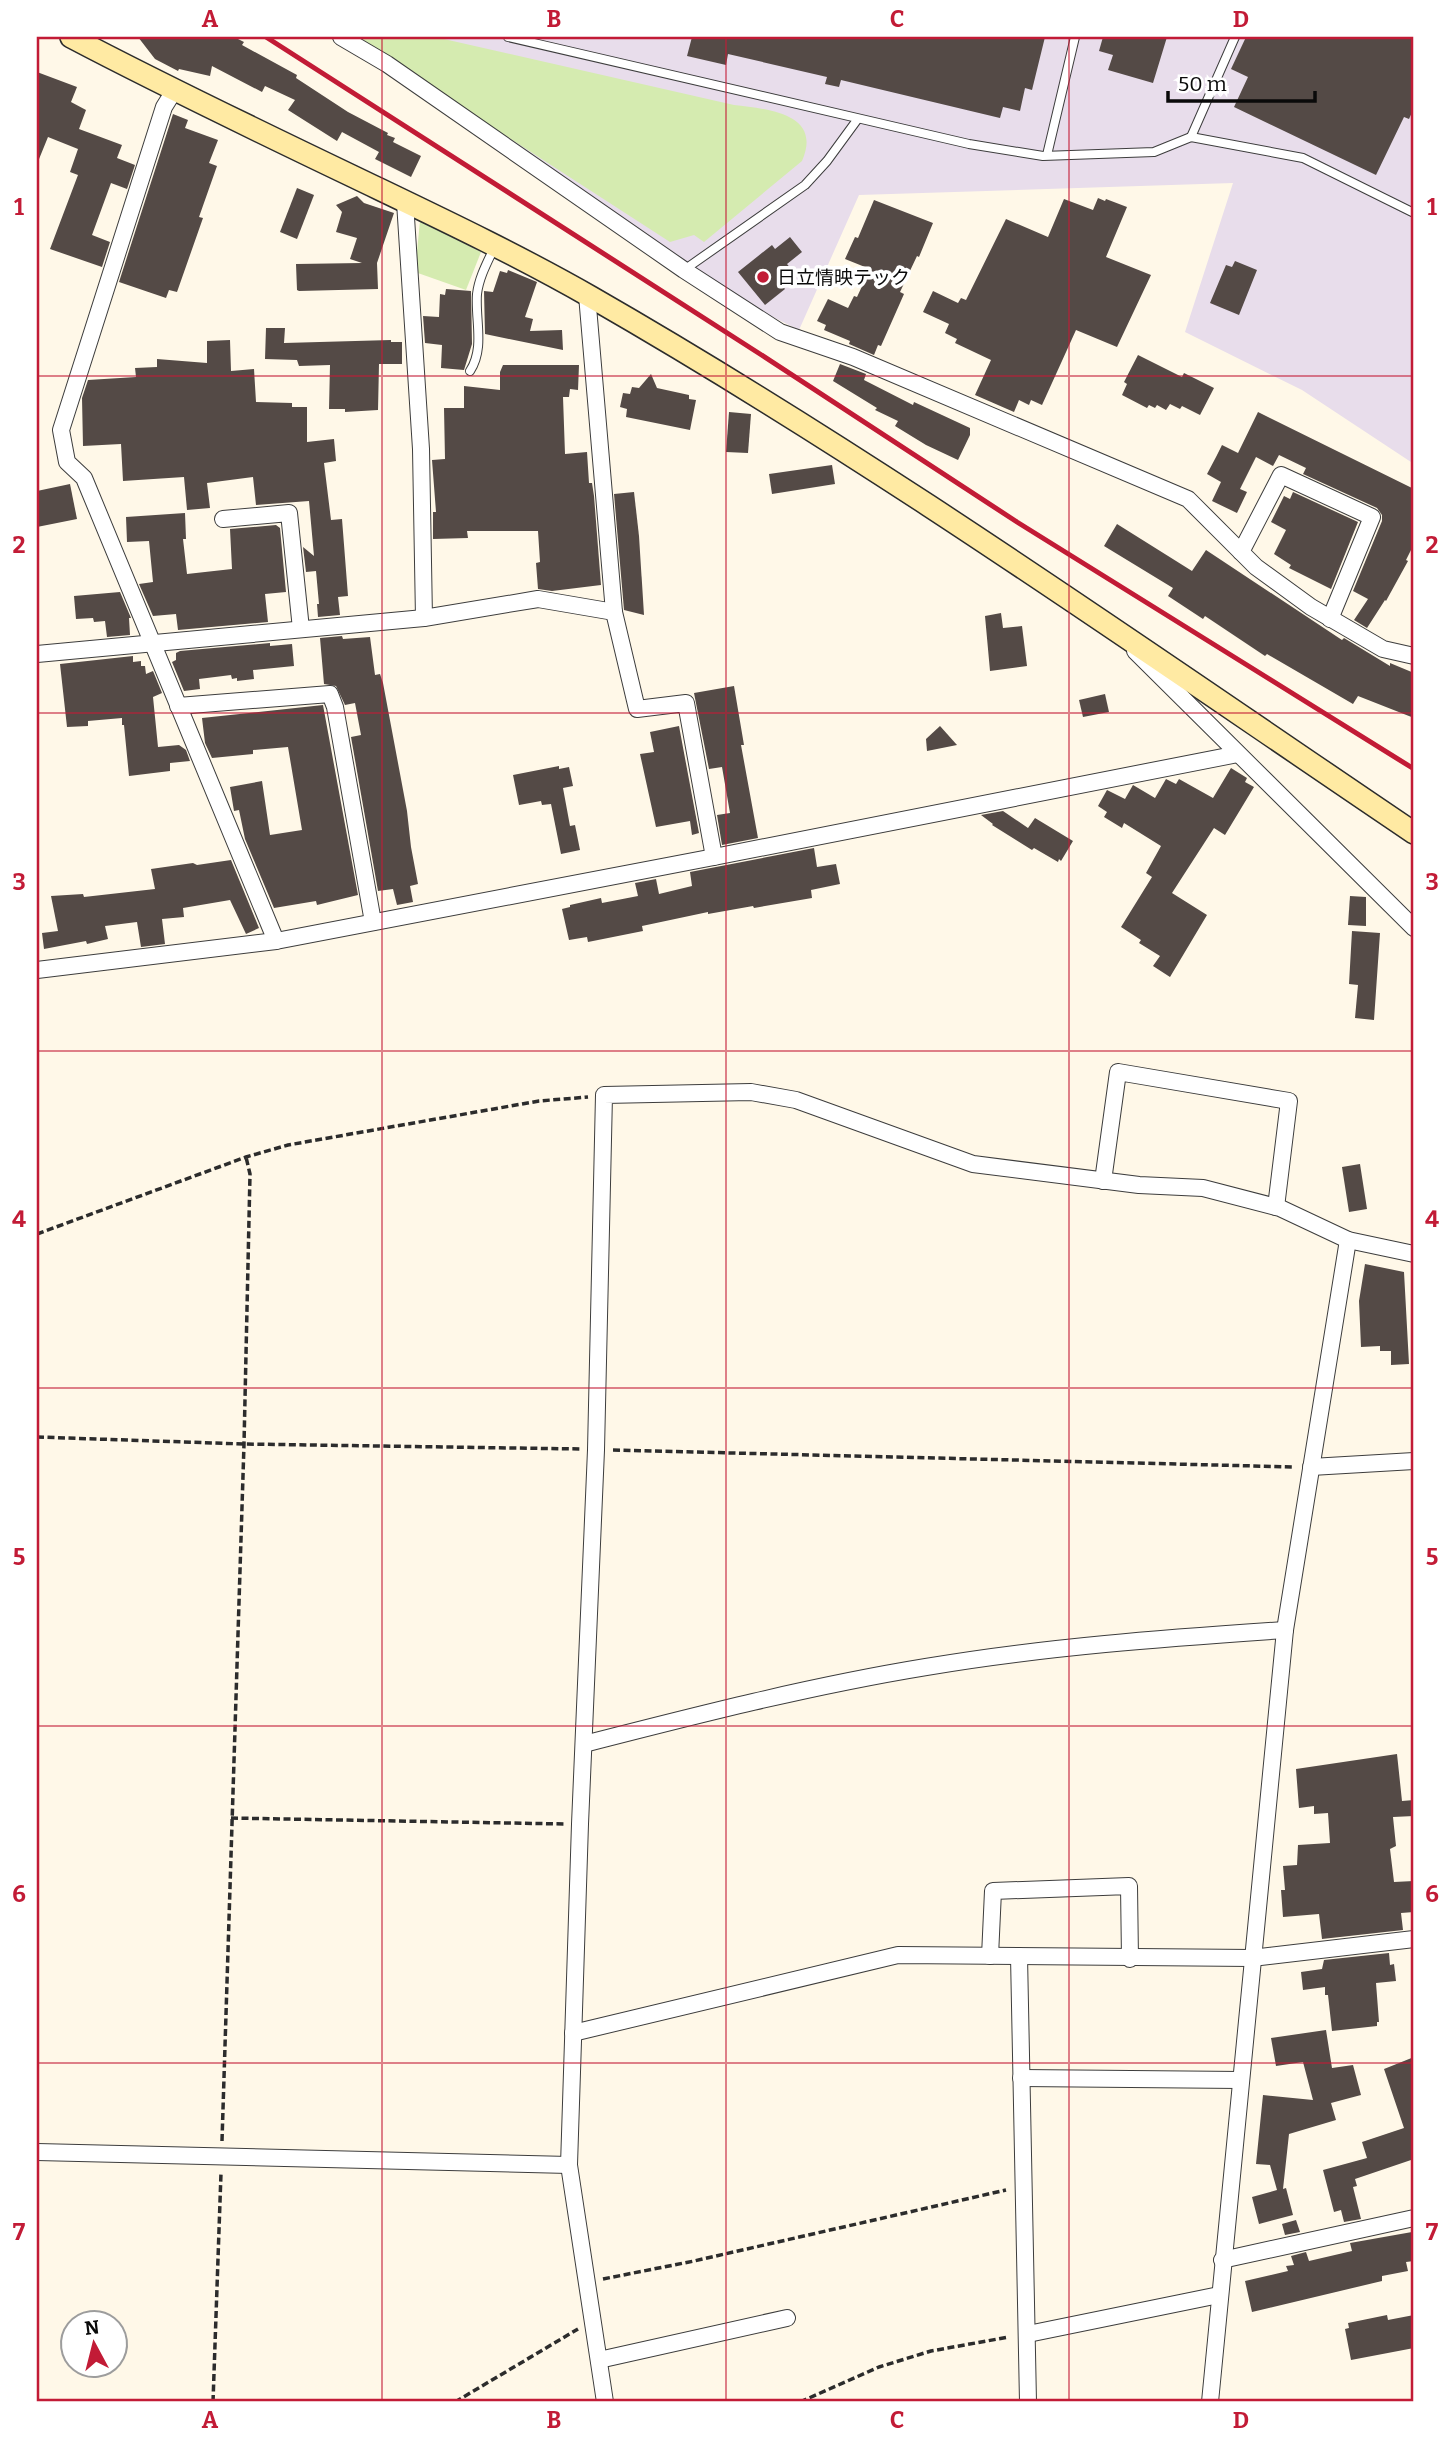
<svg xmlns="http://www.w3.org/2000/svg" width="1451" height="2439" font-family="Bitter,'Noto Sans JP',serif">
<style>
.industrial{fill:#e8ddeb}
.green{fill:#d5ebb0}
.building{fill:#544a46}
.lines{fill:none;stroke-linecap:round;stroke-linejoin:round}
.lane-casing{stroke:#3d3d3d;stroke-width:10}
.street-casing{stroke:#3d3d3d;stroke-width:18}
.secondary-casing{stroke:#2c2c2c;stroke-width:24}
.path{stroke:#2c2c2c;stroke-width:3.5;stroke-dasharray:7 3.5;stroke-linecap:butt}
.lane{stroke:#fff;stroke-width:8}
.street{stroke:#fff;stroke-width:16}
.secondary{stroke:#ffeaa3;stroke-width:21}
.rail{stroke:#c21b36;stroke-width:5}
.grid{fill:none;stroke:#c21b36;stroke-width:2;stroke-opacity:0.55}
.poi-dot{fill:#c21b36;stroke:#fff;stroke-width:2.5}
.labels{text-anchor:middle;stroke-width:7;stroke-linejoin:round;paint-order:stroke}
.poi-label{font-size:19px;fill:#0a0a0a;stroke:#fff;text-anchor:start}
.neatline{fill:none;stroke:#c21b36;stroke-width:2.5}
.grid-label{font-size:23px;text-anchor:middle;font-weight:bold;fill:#c21b36}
</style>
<rect width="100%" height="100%" fill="#fff8e8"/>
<!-- industrial -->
<polygon class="industrial" points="347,37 1414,37 1414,464 1302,390 1185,332 1233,183 859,195 799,330 747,304"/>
<!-- green -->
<g class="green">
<path d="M353,37H435L734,105C767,109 823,113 802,161L704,242L694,235L670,242Z"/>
<polygon points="420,221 481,252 466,290 415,272"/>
</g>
<!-- building -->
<g class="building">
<polygon points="138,37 234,37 244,42 242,45 297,75 296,78 348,112 388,133 387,135 395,138 393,142 421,156 411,177 375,159 379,152 342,132 337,141 288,110 295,100 265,86 262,92 212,66 210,76 179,69 178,71 155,59"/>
<polygon points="692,37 1045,37 1032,90 1025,88 1020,111 1003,107 1000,118 841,80 839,87 825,84 827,77 728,54 726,65 687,56"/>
<polygon points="1103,37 1167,37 1153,83 1108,70 1113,55 1099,51"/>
<polygon points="1246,37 1414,37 1414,108 1409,119 1404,117 1376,175 1234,107 1248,77 1231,69"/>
<polygon points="37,72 77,87 71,102 86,110 79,129 122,145 117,158 135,165 127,189 111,183 92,235 110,242 102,267 50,249 78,175 70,172 78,149 48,137 37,164"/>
<polygon points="173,114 188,120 185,128 218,140 209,163 217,166 199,217 203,218 177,292 169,290 166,298 119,282"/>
<polygon points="297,188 314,195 297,239 280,232"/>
<polygon points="357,196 364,203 394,213 377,263 378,289 299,291 297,290 296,264 362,263 350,259 357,238 336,232 342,212 336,205"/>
<polygon points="1098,198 1105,201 1106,199 1127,207 1106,257 1151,275 1117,347 1076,330 1042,405 1031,400 1029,405 1019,400 1014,412 975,395 991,360 955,343 957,339 945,333 949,324 923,312 933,291 958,303 961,298 966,300 1006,219 1048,237 1064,199 1093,210"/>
<polygon points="874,200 933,223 919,257 917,256 900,292 904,294 881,346 878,345 874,355 849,344 850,341 824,330 826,325 817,321 828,299 848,308 854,296 857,297 870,269 845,259 855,237 858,238"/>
<polygon points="790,237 802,252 787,264 792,270 778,281 785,289 765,305 738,272 772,245 775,249"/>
<polygon points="1235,261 1257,270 1239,315 1210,303 1226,265 1232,267"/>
<polygon points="508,270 537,282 525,317 533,319 530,331 562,330 563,350 485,334 484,291 493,292 500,271 507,273"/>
<polygon points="446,289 471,291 472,344 464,370 441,368 442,345 425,343 423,316 439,317 440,294 445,295"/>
<polygon points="266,328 285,328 284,343 391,340 391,342 402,342 402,364 379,364 378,410 345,412 345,409 329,409 330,365 299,366 297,360 265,359"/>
<polygon points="230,340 231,371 254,369 256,402 292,403 292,407 307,407 307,442 334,439 336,461 324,463 331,520 342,519 348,596 338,597 340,615 318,617 317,604 319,604 316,571 306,572 303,547 314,556 309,501 256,505 253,477 207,483 210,508 187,510 184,477 123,481 121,444 83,446 82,398 88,380 136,377 135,368 157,367 157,359 207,363 207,341"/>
<polygon points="1138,355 1182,377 1184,373 1214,388 1200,415 1182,406 1180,409 1170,404 1166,410 1157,405 1155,408 1149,405 1147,408 1122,395 1127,384 1124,382"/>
<polygon points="840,364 866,374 864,380 913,405 914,402 970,428 970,435 958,460 926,445 895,426 898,421 875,410 877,408 833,381"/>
<polygon points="503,365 579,365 578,390 570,389 569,397 563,397 565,454 587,452 589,483 592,483 594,496 601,585 552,591 538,589 536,563 540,562 538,531 467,531 468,538 433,539 433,512 436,512 432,460 445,459 444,408 464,408 464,386 500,390 500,372"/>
<polygon points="651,374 657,388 689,395 689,399 696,400 690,430 626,417 627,409 620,407 623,393 630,394 632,387 639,388"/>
<polygon points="729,412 751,414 748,453 726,452"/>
<polygon points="1258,412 1414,489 1414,544 1406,560 1408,561 1386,601 1385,600 1367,628 1354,620 1368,599 1353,591 1382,521 1382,515 1377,508 1303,474 1306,468 1279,455 1273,466 1256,457 1240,489 1247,492 1237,513 1212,501 1221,482 1207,474 1216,457 1222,445 1238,453"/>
<polygon points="832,465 835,484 772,494 769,474"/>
<polygon points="70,484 77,519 37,527 37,491"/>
<polygon points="634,492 639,536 644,615 624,610 614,494"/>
<polygon points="1293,492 1358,522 1331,589 1289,568 1291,565 1274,554 1286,530 1271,522 1284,496 1290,499"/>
<polygon points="185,513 186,539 183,539 187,574 232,569 230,529 276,525 280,528 286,592 265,594 268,622 178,630 176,614 153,616 139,584 153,582 149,541 127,542 126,517"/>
<polygon points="1117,524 1192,571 1206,550 1342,640 1344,638 1390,666 1390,663 1414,673 1414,718 1358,696 1353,704 1267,654 1265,656 1205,616 1203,619 1168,596 1173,588 1104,546"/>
<polygon points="120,592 131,618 129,618 130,635 107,637 105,621 94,622 93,618 76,619 74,596"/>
<polygon points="1001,613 1003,628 1022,626 1027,666 990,671 985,616"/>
<polygon points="342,636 343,639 370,637 375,675 380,674 383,683 407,811 411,847 418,884 410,886 413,902 397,905 393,889 378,891 351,737 361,735 355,703 345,705 336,686 324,684 320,638"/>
<polygon points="270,643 270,646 292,644 294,666 253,670 254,679 237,681 237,678 232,679 231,675 199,679 200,689 184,691 172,662 176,660 176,653 180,651"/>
<polygon points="133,656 133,662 141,661 141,666 145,666 146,674 153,671 162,693 153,697 158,747 179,745 186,750 190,761 170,763 170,771 129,776 124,725 122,725 122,718 88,721 88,726 67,727 60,664"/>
<polygon points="734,686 744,745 741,745 758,838 722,845 717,815 730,813 722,767 709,769 694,693"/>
<polygon points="1105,694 1109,712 1083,717 1079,700"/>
<polygon points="323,705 358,895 317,905 316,901 274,908 245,839 239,810 234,811 230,787 262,781 270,835 302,830 288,747 253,750 253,754 212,758 205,743 202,718"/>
<polygon points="679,726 699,833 692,835 690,821 656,827 640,754 654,752 650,732"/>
<polygon points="940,726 957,745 927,751 926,739"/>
<polygon points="559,766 559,769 569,767 573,786 563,788 570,826 575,825 580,850 561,854 551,804 542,805 541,801 519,805 513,775"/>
<polygon points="1231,768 1247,778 1245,782 1254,787 1225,835 1214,828 1172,893 1207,915 1170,977 1153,966 1160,956 1139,943 1141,940 1121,927 1152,877 1146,873 1161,846 1124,823 1122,828 1104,817 1107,812 1098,806 1107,790 1125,799 1133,785 1155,798 1166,779 1176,784 1179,779 1213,798"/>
<polygon points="1003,811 1028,828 1035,818 1073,841 1061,861 1059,859 1058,862 1034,848 1032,850 992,825 993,824 981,815"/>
<polygon points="814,848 817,867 836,864 840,884 811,890 812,898 754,908 753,906 708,914 708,912 642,926 643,931 588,942 587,937 569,940 562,909 570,907 570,905 601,898 602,903 638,896 635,883 656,879 659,894 692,886 690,872"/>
<polygon points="231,860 259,928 246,934 230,900 183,908 184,917 162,919 165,944 141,947 137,922 105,926 108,939 87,944 86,941 44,949 42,933 58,931 51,896 83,894 84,897 155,889 151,869 193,863 197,865"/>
<polygon points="1350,896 1366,897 1366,926 1348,925"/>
<polygon points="1352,931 1380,933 1374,1020 1355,1018 1358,985 1349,984"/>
<polygon points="1360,1164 1367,1209 1349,1212 1342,1167"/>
<polygon points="1365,1264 1404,1272 1409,1364 1391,1365 1391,1351 1380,1351 1380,1346 1361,1347 1359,1301"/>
<polygon points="1397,1754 1402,1801 1414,1800 1414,1816 1393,1817 1396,1846 1390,1849 1394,1882 1414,1881 1414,1912 1401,1913 1403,1930 1322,1939 1319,1914 1283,1917 1281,1890 1285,1890 1283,1866 1297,1865 1298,1845 1330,1843 1328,1813 1314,1814 1314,1806 1299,1808 1296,1769"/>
<polygon points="1389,1953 1390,1965 1394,1964 1396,1981 1376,1983 1379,2022 1377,2022 1377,2026 1332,2031 1328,1995 1325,1995 1325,1987 1303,1990 1301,1972 1322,1969 1324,1960"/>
<polygon points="1326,2030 1332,2068 1353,2065 1361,2095 1331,2103 1336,2120 1289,2134 1283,2189 1286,2188 1293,2215 1259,2224 1252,2197 1277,2190 1270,2165 1256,2164 1263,2095 1313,2100 1303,2062 1276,2066 1271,2038"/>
<polygon points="1414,2057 1414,2159 1355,2179 1357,2186 1353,2187 1361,2219 1344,2222 1341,2210 1334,2212 1323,2170 1367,2158 1362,2142 1404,2128 1384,2069"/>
<polygon points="1296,2220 1300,2232 1285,2235 1282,2224"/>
<polygon points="1412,2232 1414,2261 1406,2262 1408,2271 1382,2276 1382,2281 1252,2312 1245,2281 1288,2271 1286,2266 1294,2265 1291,2256 1306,2252 1309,2261 1352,2251 1350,2243"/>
<polygon points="1387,2315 1388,2320 1414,2315 1414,2348 1351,2360 1345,2329 1349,2328 1348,2323"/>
</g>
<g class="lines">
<!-- lane casing -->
<g class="lane-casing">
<g id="lane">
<polyline points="508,37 969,144 1043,156 1154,152 1191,137 1303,158 1414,213"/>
<polyline points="1191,137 1235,37"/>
<polyline points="1047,155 1075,37"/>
<polyline points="684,270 805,185 827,161 857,120"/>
<path d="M470,371C485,348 475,320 477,294C479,277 488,261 495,246"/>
</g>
</g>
<!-- street casing -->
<g class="street-casing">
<g id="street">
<polyline points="341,37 387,64 684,270 780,332 853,357 1188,499 1256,567 1311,607 1383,649 1414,656"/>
<polyline points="174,91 164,107 61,430 67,462 84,478 276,941"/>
<polyline points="405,202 421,449 424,618"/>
<polyline points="587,295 614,612 637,709 686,703 714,857"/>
<polyline points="223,519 289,513 301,629"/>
<polyline points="1241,552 1281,475 1372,517 1330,619"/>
<polyline points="1135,651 1414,928"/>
<polyline points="37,654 424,618 538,599 614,612"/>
<polyline points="178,706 330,694 335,707 373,922"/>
<polyline points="37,970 276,941 714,857 1238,754"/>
<polyline points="1103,1181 1118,1072 1289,1101 1276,1207"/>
<polyline points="1311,1467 1414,1461"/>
<path d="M584,1744C697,1715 810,1686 926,1667C1044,1647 1166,1638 1285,1630"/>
<polyline points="990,1956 993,1891 1129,1886 1130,1959"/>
<polyline points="1019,1956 1028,2402"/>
<polyline points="573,2033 898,1955 1252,1958 1414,1939"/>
<polyline points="1021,2078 1240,2080"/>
<polyline points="37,2152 569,2165"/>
<polyline points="1222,2260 1414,2218"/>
<polyline points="1028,2334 1219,2295"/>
<polyline points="599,2360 787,2318"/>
<polyline points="605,2402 569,2165 580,1824 596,1450 604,1095 751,1092 796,1100 973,1164 1139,1185 1203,1188 1280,1208 1348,1240 1414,1254"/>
<polyline points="1210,2402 1285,1630 1348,1240"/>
</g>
</g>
<!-- secondary casing -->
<g class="secondary-casing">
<path id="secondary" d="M71,37C164,86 258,131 352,176C433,215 514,253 591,297C875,460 1143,650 1414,833"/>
</g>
<!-- path -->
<g class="path">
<polyline points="37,1234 246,1157 288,1145 539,1101 588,1097"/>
<polyline points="37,1437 244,1444 581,1449"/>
<polyline points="613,1450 1295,1467"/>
<polyline points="231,1818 564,1824"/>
<polyline points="222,2141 244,1444 250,1174 246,1157"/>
<polyline points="603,2279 694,2261 1006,2190"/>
<polyline points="213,2402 221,2173"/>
<polyline points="455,2402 578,2329"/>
<polyline points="800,2402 879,2367 931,2351 1009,2337"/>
</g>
<!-- lane -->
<use href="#lane" class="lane"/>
<!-- street -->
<use href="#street" class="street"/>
<!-- secondary -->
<use href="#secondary" class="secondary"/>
<!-- rail -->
<polyline class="rail" points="266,37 760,354 1017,522 1414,769"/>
</g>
<!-- grid -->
<path class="grid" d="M382,37V2402M726,37V2402M1069,37V2402M37,376H1414M37,713H1414M37,1051H1414M37,1388H1414M37,1726H1414M37,2063H1414"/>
<!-- markers -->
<circle class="poi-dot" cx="763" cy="277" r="7"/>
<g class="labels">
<!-- poi labels -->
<g class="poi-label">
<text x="777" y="284">日立情映テック</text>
</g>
</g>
<!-- border -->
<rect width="1451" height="2439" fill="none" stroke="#ffffff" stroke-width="77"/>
<!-- north arrow -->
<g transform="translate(94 2344) rotate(353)"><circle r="33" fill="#ffffff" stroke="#9d9d9d" stroke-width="2"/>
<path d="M0-5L12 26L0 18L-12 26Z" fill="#c21b36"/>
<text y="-10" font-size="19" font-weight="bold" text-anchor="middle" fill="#0a0a0a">N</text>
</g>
<!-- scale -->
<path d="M1168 91v10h147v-10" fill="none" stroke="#0a0a0a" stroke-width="3.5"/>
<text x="1178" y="91" font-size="21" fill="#0a0a0a" stroke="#ffffff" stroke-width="5" paint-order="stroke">50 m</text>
<rect x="38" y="38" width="1374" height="2362" class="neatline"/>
<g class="grid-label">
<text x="210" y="27">A</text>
<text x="554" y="27">B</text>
<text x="897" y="27">C</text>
<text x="1241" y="27">D</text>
<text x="19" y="215">1</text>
<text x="1432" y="215">1</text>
<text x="19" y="553">2</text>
<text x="1432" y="553">2</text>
<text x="19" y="890">3</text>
<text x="1432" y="890">3</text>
<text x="19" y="1227">4</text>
<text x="1432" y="1227">4</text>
<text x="19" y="1565">5</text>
<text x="1432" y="1565">5</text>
<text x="19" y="1902">6</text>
<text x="1432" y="1902">6</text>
<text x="19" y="2240">7</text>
<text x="1432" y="2240">7</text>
<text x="210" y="2428">A</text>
<text x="554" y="2428">B</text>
<text x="897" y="2428">C</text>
<text x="1241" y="2428">D</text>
</g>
</svg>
